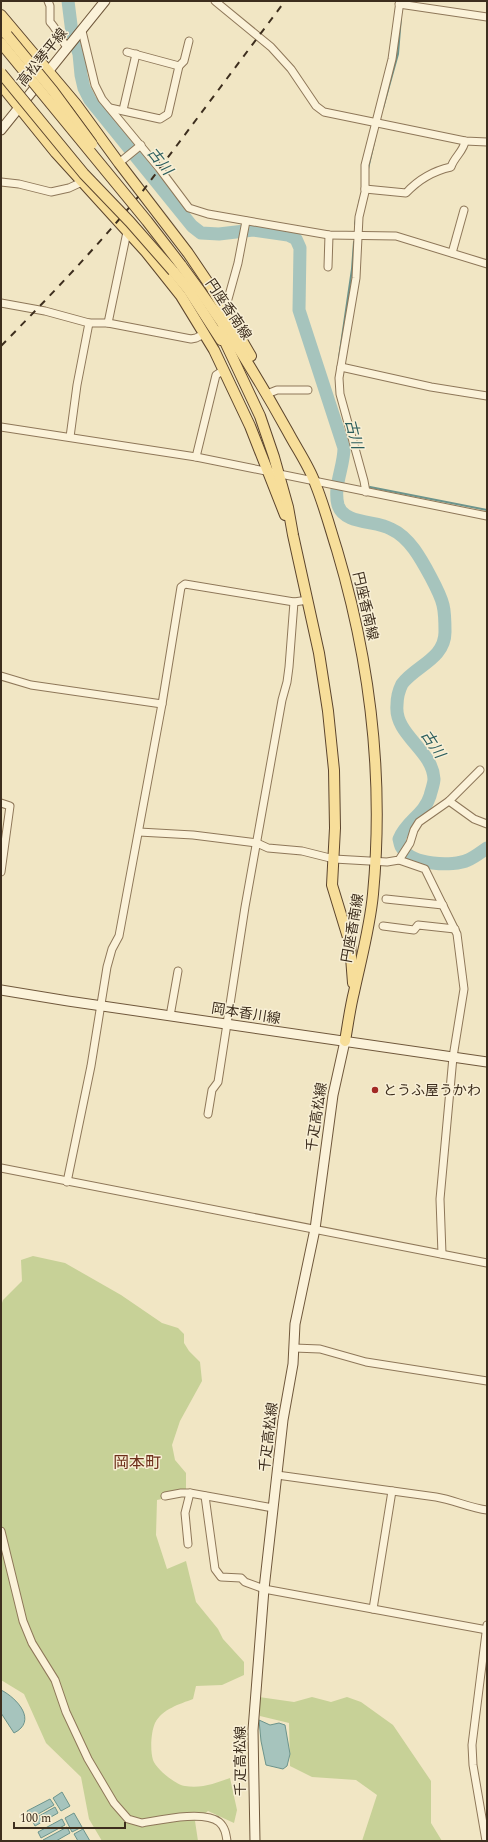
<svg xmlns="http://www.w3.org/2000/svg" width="488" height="1842" font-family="Spectral,'Noto Sans JP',serif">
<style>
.green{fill:#c7d197}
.water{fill:#a6c4bd;stroke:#6c948c}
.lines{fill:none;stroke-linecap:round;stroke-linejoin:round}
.stream{stroke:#6c948c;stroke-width:2}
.river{stroke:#a6c4bd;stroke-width:13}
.minor-casing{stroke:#8e7759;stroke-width:9}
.secondary-casing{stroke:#70583c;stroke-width:11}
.primary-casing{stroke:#5c452d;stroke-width:12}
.minor{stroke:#fbf2d9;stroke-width:7}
.secondary{stroke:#fbf2d9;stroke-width:9}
.primary{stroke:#f7de9a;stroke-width:10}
.rail{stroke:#3d2e1e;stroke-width:2;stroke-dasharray:7 7;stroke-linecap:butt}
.primary-bridge-casing{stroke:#5c452d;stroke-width:12;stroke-linecap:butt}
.primary-bridge{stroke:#f7de9a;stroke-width:10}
.poi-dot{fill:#a22924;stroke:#f8efd5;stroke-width:1.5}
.labels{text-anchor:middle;stroke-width:3;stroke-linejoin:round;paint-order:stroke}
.street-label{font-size:14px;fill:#3d2e1e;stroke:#f8efd5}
.poi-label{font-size:14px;fill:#3d2e1e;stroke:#f8efd5;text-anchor:start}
.water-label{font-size:15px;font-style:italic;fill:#2c5e5d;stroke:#f8efd5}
.quarter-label{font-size:16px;fill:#6d2f1a;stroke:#f8efd5}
</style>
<rect width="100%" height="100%" fill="#f1e6c4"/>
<!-- green -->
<g class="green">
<path d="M33,1256L65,1263L121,1295L162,1323L178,1328L184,1334V1343L189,1351L200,1362L202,1381L180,1421L172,1445L175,1460L186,1473V1494L157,1500L156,1535L167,1569L186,1561L196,1602L218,1629L223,1639L244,1662V1675L222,1685L196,1686L193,1699C180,1704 162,1709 155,1723C151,1732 150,1750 153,1760C156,1769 176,1785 185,1786C201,1789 216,1783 230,1778L237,1810L234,1823L208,1811L195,1821L198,1841H102L89,1819L81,1777L46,1743L24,1694L1,1680V1306L3,1300L22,1281L21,1260Z"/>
<polygon points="259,1697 294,1702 312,1697 331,1702 347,1697 361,1702 393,1725 431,1781 431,1823 442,1841 362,1841 377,1795 356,1780 312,1777 290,1766 289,1723 260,1716"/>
</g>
<!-- water -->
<g class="water">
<path d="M1,1690C17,1698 38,1721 14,1733L1,1713Z"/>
<polygon points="259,1720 270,1725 279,1723 285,1725 290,1754 287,1766 283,1769 266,1765 261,1741"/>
<polygon points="62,1792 70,1806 61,1811 53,1798"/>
<polygon points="50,1799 54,1805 31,1818 27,1811"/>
<polygon points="55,1807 58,1813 35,1826 32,1820"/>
<polygon points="74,1813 82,1827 72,1832 65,1818"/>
<polygon points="62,1819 65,1825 41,1838 38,1832"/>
<polygon points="67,1827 70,1833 56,1841 44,1841 43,1840"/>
<polygon points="83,1829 90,1841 78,1841 74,1834"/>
</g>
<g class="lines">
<!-- stream -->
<g class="stream">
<polyline points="383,108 398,54 401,17"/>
<polyline points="368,169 375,138"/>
<polyline points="355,224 360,199"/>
<polyline points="339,358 352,269 354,242"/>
<polyline points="370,487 487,510"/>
</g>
<!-- river -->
<path class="river" d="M68,1L72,33L79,54L81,75L84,88L90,100L192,226L201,233L219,234L253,230L288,235L296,239L300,248L299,310L344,448C344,467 333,486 338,505C344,525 377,520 391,529C400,533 408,541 414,549C422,560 440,592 443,605C445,613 445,624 445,632C445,659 415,666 402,684C399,690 397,698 397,705C394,735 433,750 434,779C434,784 431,791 430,796C424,815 406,821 399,839C400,842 400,846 402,848C411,865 453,867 468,860C475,857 481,852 487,848"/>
<!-- minor casing -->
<g class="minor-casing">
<g id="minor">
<path d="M48,1L50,6V22C57,29 60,39 67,47"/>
<polyline points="215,1 271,47 291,69 316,106 324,112 465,141 487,142"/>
<polyline points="399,4 487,17"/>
<polyline points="82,31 95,85 102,99 159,168 189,208 208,214 329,235 396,236 487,264"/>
<polyline points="127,52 179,66 184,61 189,41"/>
<polyline points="110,108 160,119 168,114 179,66"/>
<polyline points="123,110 136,54"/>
<polyline points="119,163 141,145"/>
<polyline points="1,182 19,184 51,192 69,188 82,182"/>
<path d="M365,189L406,193C418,180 433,171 451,167C454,157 464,151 465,141"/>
<polyline points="452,253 464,210"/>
<polyline points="328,267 329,235"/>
<polyline points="1,303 45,311 89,323 108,323 191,339 196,338 204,334"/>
<polyline points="221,303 228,299 238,263 246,221"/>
<polyline points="108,323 127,232"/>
<polyline points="341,367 431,387 487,396"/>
<polyline points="267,394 277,390 308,390"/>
<polyline points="1,427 196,457 487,516"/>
<polyline points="70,437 77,385 89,323"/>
<polyline points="196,457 216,375 224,370"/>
<polyline points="366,492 364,481 340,394 339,378 356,278 359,217 365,192 365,165 392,59 400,1"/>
<polyline points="1,676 31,685 162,704"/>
<polyline points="449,801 474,819 487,824"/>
<polyline points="1,803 10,806 1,872"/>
<polyline points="139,832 193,835 257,843 268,848 302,851 334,859 387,862 399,860 410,843 414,830 419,822 449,801 480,770"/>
<polyline points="399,860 425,869 457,934 464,989 453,1057 440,1199 442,1254"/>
<polyline points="386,899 443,905"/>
<polyline points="383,926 414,930 418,925 455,929"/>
<polyline points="170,1016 178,971"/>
<polyline points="208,1114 212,1090 218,1082 245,907 282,700 287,682 289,667 294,602"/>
<polyline points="1,1168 487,1263"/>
<polyline points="67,1182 91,1066 107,967 112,949 119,936 162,704 181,587 185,584 294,602 308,600"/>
<polyline points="294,1348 320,1349 366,1362 487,1381"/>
<path d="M277,1475L436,1497C454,1500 470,1508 487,1510"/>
<polyline points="165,1496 181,1493 190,1493 273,1508"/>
<polyline points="205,1496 215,1569 221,1577 241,1578 245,1582 264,1589 487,1630"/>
<path d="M1,1531L23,1621L32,1643L55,1680L66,1712L88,1759L114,1803L128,1819L142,1823C160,1820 204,1810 219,1822C225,1827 226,1834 227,1841"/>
<polyline points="188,1544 185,1513 190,1493"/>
<polyline points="373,1609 392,1491"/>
<polyline points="486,1841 473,1765 472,1745 487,1625"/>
</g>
</g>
<!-- secondary casing -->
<g class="secondary-casing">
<g id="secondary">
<polyline points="1,130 105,1"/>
<polyline points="1,990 68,1001 487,1062"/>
<polyline points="255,1841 253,1730 264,1589 283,1420 293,1364 295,1324 315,1229 333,1095 345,1041"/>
</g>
</g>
<!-- primary casing -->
<g class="primary-casing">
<g id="primary">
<polyline points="1,15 76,104 119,163 188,253 211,287 251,356"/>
<polyline points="1,28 7,35"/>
<polyline points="1,85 56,153 146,252 181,296 214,350 250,426 285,515"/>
<path d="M181,265C221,318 256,374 288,432C297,449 309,466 315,483C324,505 330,528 337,550C370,661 384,778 373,894C370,927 361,959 354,992C350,1008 348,1024 345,1041"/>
<polyline points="173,271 188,289 221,340"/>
<polyline points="220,331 260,416 274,457 288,507 293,535 319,653 328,711 334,770 335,828 332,885 350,944 353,983"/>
</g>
</g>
<!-- minor -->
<use href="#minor" class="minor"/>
<!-- secondary -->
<use href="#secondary" class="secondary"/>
<!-- primary -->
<use href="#primary" class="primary"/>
<!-- rail -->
<path class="rail" d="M1,346C50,296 98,246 142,192L285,1"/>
<!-- primary-bridge casing -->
<g class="primary-bridge-casing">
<g id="primary-bridge">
<polyline points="7,35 53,91 92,144"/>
<polyline points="1,43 147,221 181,265"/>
<polyline points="1,73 84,174 130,222 173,271"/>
</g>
</g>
<!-- primary-bridge -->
<use href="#primary-bridge" class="primary-bridge"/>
</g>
<!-- markers -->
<circle class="poi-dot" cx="375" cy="1090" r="4"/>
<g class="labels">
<!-- street labels -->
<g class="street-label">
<text transform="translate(42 57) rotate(-51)" y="5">高松琴平線</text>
<text transform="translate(229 309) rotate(56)" y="5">円座香南線</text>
<text transform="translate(366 606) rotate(77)" y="5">円座香南線</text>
<text transform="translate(352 928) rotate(-80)" y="5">円座香南線</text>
<text transform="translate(246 1013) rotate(9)" y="5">岡本香川線</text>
<text transform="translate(316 1117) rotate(-81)" y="5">千疋高松線</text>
<text transform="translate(268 1437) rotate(-83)" y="5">千疋高松線</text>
<text transform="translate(240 1761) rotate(-90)" y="5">千疋高松線</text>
</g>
<!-- poi labels -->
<g class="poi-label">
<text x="383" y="1095">とうふ屋うかわ</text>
</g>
<!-- water labels -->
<g class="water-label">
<text transform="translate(160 161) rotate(51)" y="5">古川</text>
<text transform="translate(354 434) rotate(76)" y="5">古川</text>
<text transform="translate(433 744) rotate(56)" y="5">古川</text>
</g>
<!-- quarter labels -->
<g class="quarter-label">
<text x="137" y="1468">岡本町</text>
</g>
</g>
<!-- border -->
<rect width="488" height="1842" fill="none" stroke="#3d2e1e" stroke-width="4"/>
<!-- scale -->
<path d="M14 1822v6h111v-6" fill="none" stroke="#3d2e1e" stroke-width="2"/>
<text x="20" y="1822" font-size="12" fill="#3d2e1e" stroke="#f8efd5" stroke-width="3" paint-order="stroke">100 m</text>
</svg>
